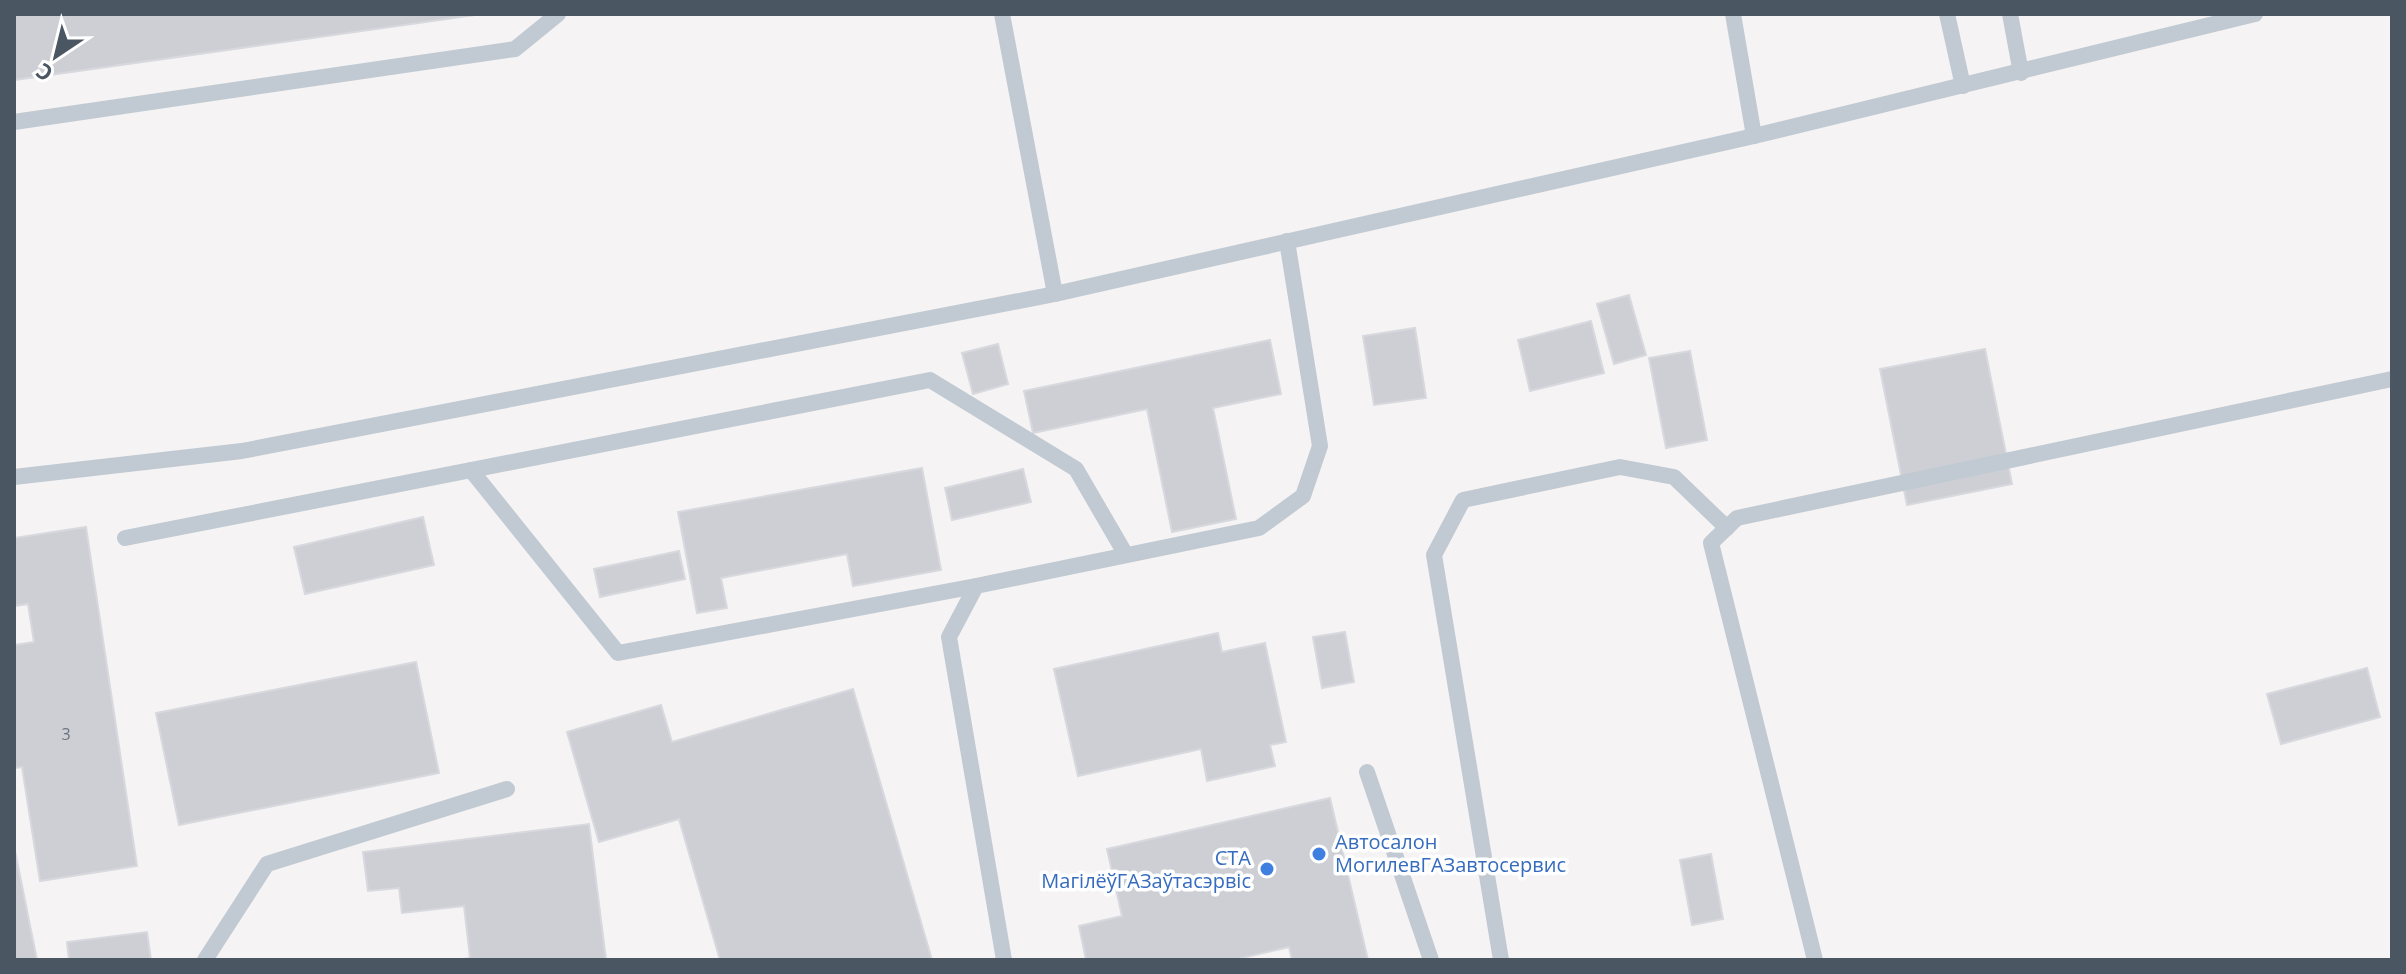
<svg xmlns="http://www.w3.org/2000/svg" width="2406" height="974" font-family="'Open Sans',sans-serif">
<style>
.building{fill:#cdcfd5;stroke:#d7d9de;stroke-width:2}
.lines{fill:none;stroke-linecap:round;stroke-linejoin:round}
.lane{stroke:#c1cad2;stroke-width:16}
.shop-dot{fill:#3f7fe0;stroke:#fff;stroke-width:3}
.labels{text-anchor:middle;stroke-width:7;stroke-linejoin:round;paint-order:stroke}
.number-label{font-size:16px;fill:#6b747e}
.shop-label{font-size:20px;fill:#366cbe;stroke:#fff;text-anchor:start}
</style>
<rect width="100%" height="100%" fill="#f5f3f3"/>
<!-- building -->
<g class="building">
<polygon points="14,14 482,14 14,80"/>
<polygon points="1629,295 1646,355 1614,364 1597,304"/>
<polygon points="1591,321 1604,373 1530,391 1518,340"/>
<polygon points="1415,328 1426,398 1374,405 1363,336"/>
<polygon points="1270,340 1281,394 1213,408 1236,519 1172,532 1147,409 1033,433 1024,391"/>
<polygon points="998,344 1008,384 973,394 962,353"/>
<polygon points="1985,349 2012,484 1907,505 1880,369"/>
<polygon points="1690,351 1707,440 1666,448 1649,358"/>
<polygon points="922,468 941,570 853,586 847,554 721,578 727,608 697,613 678,512"/>
<polygon points="1023,469 1031,502 952,520 945,488"/>
<polygon points="423,517 434,565 305,594 294,547"/>
<polygon points="86,527 137,866 40,881 22,767 14,768 14,645 34,642 28,604 14,606 14,538"/>
<polygon points="679,551 685,579 600,597 594,569"/>
<polygon points="1345,632 1354,682 1322,688 1313,637"/>
<polygon points="1218,633 1222,652 1265,643 1286,742 1270,745 1275,766 1207,781 1201,749 1078,776 1054,669"/>
<polygon points="416,662 439,773 179,825 156,713"/>
<polygon points="2367,668 2380,717 2281,744 2267,694"/>
<polygon points="853,689 932,960 720,960 679,819 599,842 567,732 661,705 672,742"/>
<polygon points="1330,798 1368,960 1292,960 1289,947 1233,960 1086,960 1079,926 1122,916 1107,849"/>
<polygon points="589,824 606,960 458,960 470,958 464,906 402,913 399,888 368,891 363,852"/>
<polygon points="14,846 37,960 14,960"/>
<polygon points="1711,854 1723,919 1692,925 1680,860"/>
<polygon points="147,932 151,960 69,960 67,942"/>
</g>
<g class="lines">
<!-- lane -->
<g class="lane">
<polyline points="1002,14 1055,294"/>
<polyline points="1733,14 1754,136"/>
<polyline points="1947,14 1963,86"/>
<polyline points="2010,14 2021,73"/>
<polyline points="14,122 515,49 558,14"/>
<polyline points="471,470 618,653 976,586"/>
<polyline points="14,477 242,451 1055,294 1754,136 2255,14"/>
<polyline points="125,538 930,380 1076,469 1126,555"/>
<polyline points="1367,772 1431,960"/>
<polyline points="205,960 267,864 507,789"/>
<polyline points="1004,960 949,637 976,586 1259,528 1303,496 1320,446 1287,241"/>
<polyline points="1501,960 1434,555 1463,500 1620,467 1674,477 1727,528"/>
<polyline points="1815,960 1711,543 1737,518 2392,379"/>
</g>
</g>
<!-- markers -->
<g class="shop-dot">
<circle cx="1319" cy="854" r="8"/>
<circle cx="1267" cy="869" r="8"/>
</g>
<g class="labels">
<!-- number labels -->
<g class="number-label">
<text x="66" y="740">3</text>
</g>
<!-- shop labels -->
<g class="shop-label">
<text x="1335" y="849">Автосалон<tspan x="1335" dy="23">МогилевГАЗавтосервис</tspan></text>
<text x="1251" y="865" text-anchor="end">СТА<tspan x="1251" dy="23">МагілёўГАЗаўтасэрвіс</tspan></text>
</g>
</g>
<!-- border -->
<rect width="2406" height="974" fill="none" stroke="#4a5661" stroke-width="32"/>
<!-- north arrow -->
<g transform="translate(56 56) rotate(215)" stroke="#ffffff" stroke-width="6" paint-order="stroke">
<path d="M0-6L14 30L0 20L-14 30Z" fill="#4a5661"/>
<text y="-12" font-size="22" font-weight="bold" text-anchor="middle" fill="#4a5661">С</text>
</g>
</svg>
